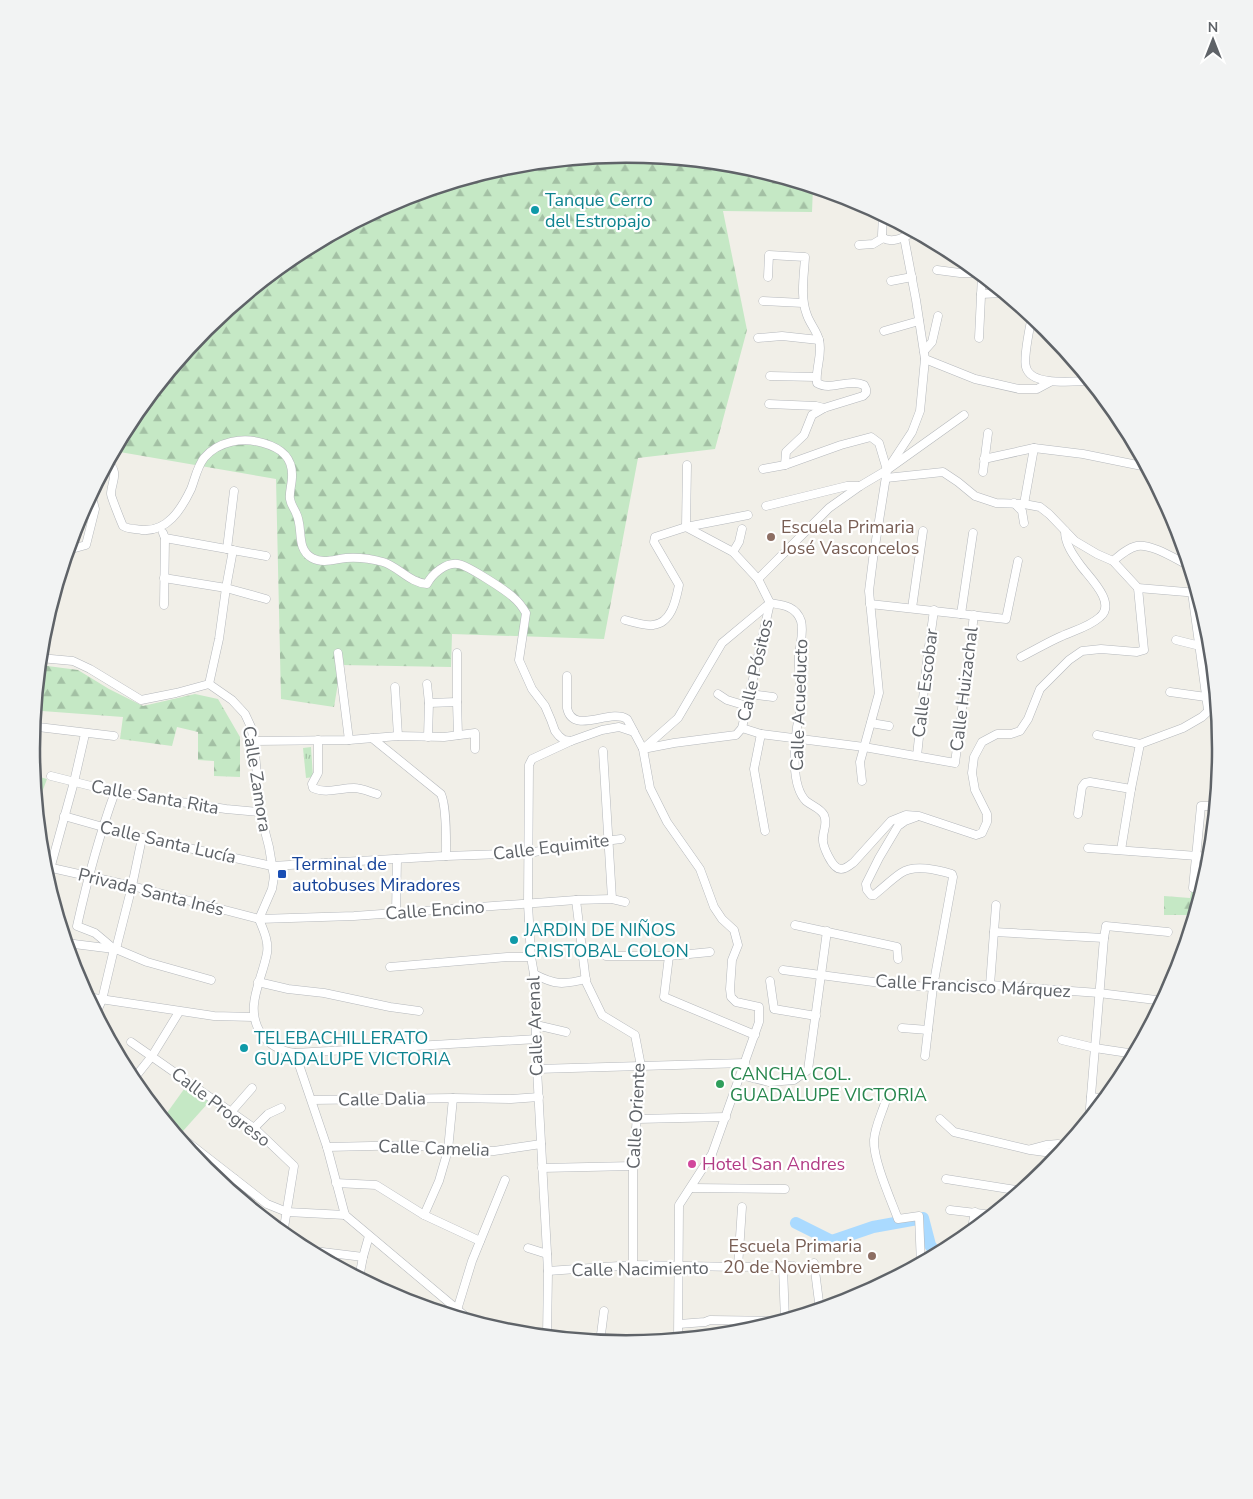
<svg xmlns="http://www.w3.org/2000/svg" width="1253" height="1499" font-family="'Nunito Sans',sans-serif">
<style>
.grass{fill:url(#grass-tufts)}
.forest{fill:url(#forest-firs)}
.garden{fill:#c5e8c5}
.lines{fill:none;stroke-linecap:round;stroke-linejoin:round}
.river{stroke:#aadaff;stroke-width:12}
.street-casing{stroke:#b5b8bc;stroke-width:9}
.secondary-casing{stroke:#b6babf;stroke-width:12}
.street{stroke:#fff;stroke-width:8}
.secondary{stroke:#fff;stroke-width:10}
.culture-dot{fill:#0f9aa8;stroke:#fff;stroke-width:2}
.education-dot{fill:#8d6e63;stroke:#fff;stroke-width:2}
.transit-dot{fill:#1a4fb4;stroke:#fff;stroke-width:2}
.leisure-dot{fill:#2e9e5b;stroke:#fff;stroke-width:2}
.hotel-dot{fill:#d1479c;stroke:#fff;stroke-width:2}
.labels{text-anchor:middle;stroke-width:4.5;stroke-linejoin:round;paint-order:stroke}
.culture-label{font-size:18px;fill:#0d838f;stroke:#fff;text-anchor:start}
.education-label{font-size:18px;fill:#785e54;stroke:#fff;text-anchor:start}
.street-label{font-size:18px;fill:#5f6368;stroke:#fff}
.transit-label{font-size:18px;fill:#164399;stroke:#fff;text-anchor:start}
.leisure-label{font-size:18px;fill:#27864d;stroke:#fff;text-anchor:start}
.hotel-label{font-size:18px;fill:#b23c85;stroke:#fff;text-anchor:start}
.rim{fill:none;stroke:#5f6368;stroke-width:2.5}
</style>
<defs>
<pattern id="grass-tufts" width="24" height="20" patternUnits="userSpaceOnUse" patternTransform="scale(1.25)"><rect width="24" height="20" fill="#c5e8c5"/><path d="M3 7l-1-3M5 7V3M7 7l1-3M15 17l-1-3M17 17v-4M19 17l1-3" fill="none" stroke="#a3c0a4"/></pattern>
<pattern id="forest-firs" width="22" height="20" patternUnits="userSpaceOnUse" patternTransform="scale(1.25)"><rect width="22" height="20" fill="#c5e8c5"/><path d="M5 1l3.5 6h-7zM16 11l3.5 6h-7z" fill="#a3c0a4"/></pattern>
</defs>
<rect width="100%" height="100%" fill="#f1efe8"/>
<!-- grass -->
<polygon class="grass" points="311,747 313,777 306,778 303,748"/>
<!-- forest -->
<g class="forest">
<polygon points="627,154 743,166 813,187 812,212 723,211 747,330 715,449 638,458 604,639 452,634 451,667 341,665 334,707 281,699 276,479 114,451 132,419 206,328 296,254 399,199 511,166"/>
<polygon points="40,665 78,670 109,689 143,706 195,694 218,699 240,737 240,777 214,776 214,761 198,760 198,732 177,727 172,746 120,739 123,717 42,711 38,728 36,776 47,779 37,806 31,749"/>
<polygon points="1194,879 1206,880 1187,944 1189,915 1164,915 1164,896 1190,898"/>
</g>
<!-- garden -->
<polygon class="garden" points="187,1085 209,1102 183,1131 164,1117"/>
<g class="lines">
<!-- river -->
<polyline class="river" points="796,1223 832,1241 873,1227 923,1218 930,1245 937,1255"/>
<!-- street casing -->
<g class="street-casing">
<g id="street">
<polyline points="883,215 882,235 883,238"/>
<path d="M883,238C894,244 905,236 915,232"/>
<polyline points="859,245 873,244 883,238"/>
<polyline points="937,270 960,273 979,273"/>
<path d="M768,277L769,255L805,257C804,276 800,297 807,315C810,324 817,331 819,340C823,354 815,369 817,383C829,390 842,382 855,383C858,383 861,384 864,385L866,389V393L863,396L824,408L812,415L804,435L786,452L785,465"/>
<polyline points="891,281 912,277"/>
<polyline points="981,294 1004,293"/>
<polyline points="763,301 803,303"/>
<path d="M1032,316C1030,327 1023,357 1026,367C1031,387 1075,381 1091,381"/>
<polyline points="884,331 919,321"/>
<polyline points="758,338 782,336 819,340"/>
<polyline points="979,338 982,275"/>
<polyline points="924,351 932,342 938,316"/>
<polyline points="925,359 975,379 1019,389 1037,389 1050,382"/>
<polyline points="770,376 816,377"/>
<polyline points="769,404 816,406 824,408"/>
<polyline points="984,459 1034,448 1083,454 1147,467"/>
<path d="M108,463C120,472 111,483 111,494C111,497 122,524 123,526C127,529 136,529 142,530C167,532 181,510 191,489C195,479 197,467 204,458C218,441 243,437 263,443C281,448 293,457 292,477C292,484 289,492 290,499C291,505 294,508 296,513C304,528 295,548 312,558C323,564 335,559 346,558C358,557 372,559 383,562C399,567 410,583 427,584C432,574 446,562 458,564C467,565 507,591 514,598C519,602 523,608 526,613L519,660L532,689L545,706L551,720L555,731L559,736L564,740L571,741L602,730L619,727L634,732L643,749L674,743L736,735L742,728L770,603"/>
<polyline points="763,469 785,465 841,445 871,437 879,443 887,470"/>
<polyline points="983,472 988,433"/>
<polyline points="1014,503 1022,511 1024,523"/>
<polyline points="1024,504 1034,448"/>
<polyline points="766,506 847,486 860,486"/>
<polyline points="686,527 733,552 758,579 770,603"/>
<polyline points="686,527 687,465"/>
<polyline points="163,533 165,538 164,605"/>
<polyline points="165,538 266,556"/>
<polyline points="227,549 234,491"/>
<polyline points="68,550 86,545 95,509 91,494"/>
<polyline points="733,552 739,542 742,529"/>
<path d="M1113,561C1120,555 1128,548 1137,546C1151,543 1177,560 1190,566"/>
<polyline points="164,578 226,588 266,599"/>
<polyline points="758,579 829,508 860,486 887,470 964,415"/>
<polyline points="1138,588 1198,593"/>
<polyline points="1192,592 1208,710"/>
<path d="M770,603C783,605 796,606 801,621C804,632 800,644 799,655C798,669 801,683 801,697C802,707 799,717 797,727C794,747 791,786 806,801C812,806 820,808 824,815C828,824 823,830 823,838C822,845 832,869 841,869C846,869 850,865 854,862L891,821L906,815L919,816L976,835L982,833L987,822V814L975,790L972,773L974,757L982,742L997,734H1011L1020,731L1028,719L1040,689L1069,660L1082,651L1101,649L1137,652L1144,650L1138,588L1113,561L1097,554L1075,541L1049,514L1040,507L1024,504L996,503L975,496L958,482L943,472L886,478"/>
<polyline points="870,604 1006,619 1018,561"/>
<polyline points="912,608 923,531"/>
<polyline points="961,614 973,533"/>
<path d="M625,620C632,622 646,626 653,625C672,623 676,599 679,585L654,542L655,537L686,527L748,515"/>
<polyline points="1176,640 1200,646"/>
<polyline points="338,653 349,740"/>
<polyline points="457,653 457,702 458,735"/>
<path d="M1021,657C1035,650 1048,642 1062,636C1075,630 1089,627 1100,617C1117,603 1089,577 1081,566C1073,555 1065,544 1065,531"/>
<polyline points="40,658 73,661 90,669 141,700 176,693 209,684"/>
<path d="M567,676V708C573,736 610,708 627,719L634,732"/>
<path d="M209,684L232,700L245,714L251,727L254,741L260,812L269,847L274,877L272,889L259,919C263,929 269,941 267,953C262,981 243,1008 262,1035C270,1046 282,1051 295,1053L537,1039"/>
<polyline points="209,684 219,639 226,588 233,550"/>
<polyline points="427,684 429,703 428,737"/>
<polyline points="395,687 398,736"/>
<polyline points="1170,692 1206,697"/>
<polyline points="718,694 727,700 747,706"/>
<polyline points="749,694 773,697"/>
<polyline points="429,703 457,702"/>
<polyline points="871,723 889,726"/>
<polyline points="38,727 114,736"/>
<polyline points="742,728 761,734 864,747 955,763 974,615"/>
<polyline points="761,734 754,769 765,831"/>
<polyline points="1097,735 1140,744"/>
<path d="M372,738L441,794C447,808 446,840 446,856"/>
<path d="M318,740V773L312,784L313,788C326,794 340,788 354,788C361,788 370,792 377,794"/>
<polyline points="254,741 349,740 398,736 444,737 475,733 475,749"/>
<polyline points="1140,744 1183,728 1202,717 1217,703"/>
<polyline points="603,751 612,899"/>
<polyline points="917,756 927,661 934,610"/>
<polyline points="51,776 115,792 226,809 260,812"/>
<polyline points="862,781 860,762 879,693 869,591 873,559 887,470 912,432 920,411 925,359 916,300 904,237"/>
<polyline points="1078,814 1082,787 1085,783 1090,782 1131,789"/>
<polyline points="64,816 142,838 272,866 446,856 529,853 572,845 621,839"/>
<path d="M916,817L905,821L898,826L879,858L866,884L867,890L871,895H874C883,888 892,879 901,873C915,864 937,870 952,874L953,877L933,987L925,1056"/>
<polyline points="1088,848 1211,857"/>
<polyline points="1121,850 1131,789 1140,744"/>
<polyline points="43,866 132,886 259,919 354,916 576,900 612,899 625,902"/>
<polyline points="47,880 74,782 85,734"/>
<polyline points="1193,888 1201,806 1216,806"/>
<polyline points="576,900 586,982 602,1015 635,1035 641,1066 633,1166 633,1265"/>
<polyline points="396,913 397,859"/>
<polyline points="795,925 897,947 898,959"/>
<polyline points="994,932 1104,938"/>
<polyline points="66,943 114,949"/>
<path d="M114,949L95,933L77,926C87,881 99,836 115,792"/>
<polyline points="116,949 147,962 211,980"/>
<polyline points="70,956 73,944"/>
<polyline points="606,956 669,956 710,952"/>
<polyline points="669,956 664,997 755,1035"/>
<polyline points="390,967 507,957 531,957"/>
<polyline points="783,970 896,985 933,987 990,985 1099,993 1164,1001"/>
<path d="M534,974C555,985 563,985 586,979"/>
<polyline points="770,981 774,1009 816,1016"/>
<polyline points="258,982 288,989 324,993 390,1007 419,1011"/>
<polyline points="990,985 996,905"/>
<polyline points="87,997 214,1016 253,1017"/>
<polyline points="96,1013 102,1000 114,949 116,949 132,886 142,838"/>
<polyline points="536,1025 566,1032"/>
<polyline points="902,1028 928,1030"/>
<polyline points="1062,1040 1095,1048 1135,1054"/>
<polyline points="131,1042 254,1128 294,1166 283,1234"/>
<polyline points="295,1053 327,1147 345,1215"/>
<polyline points="537,1069 745,1063"/>
<polyline points="741,1075 769,1082 794,1080 808,1070 827,931"/>
<polyline points="132,1081 152,1056 179,1012"/>
<polyline points="1091,1097 1106,1099"/>
<polyline points="312,1100 453,1098 511,1099 539,1097"/>
<path d="M885,1103C881,1115 875,1127 874,1140C873,1160 891,1200 898,1219L919,1216L921,1264"/>
<polyline points="231,1112 252,1088"/>
<polyline points="637,1119 726,1117"/>
<polyline points="940,1119 954,1132 1030,1150 1052,1153"/>
<polyline points="1089,1120 1104,938 1106,926 1168,932"/>
<polyline points="254,1128 268,1114 281,1108"/>
<polyline points="172,1130 267,1204 287,1212 345,1215"/>
<polyline points="327,1147 415,1145 448,1150 494,1151 541,1144"/>
<polyline points="1031,1149 1046,1145 1058,1144"/>
<polyline points="542,1168 633,1166"/>
<polyline points="946,1179 1022,1191"/>
<polyline points="336,1183 376,1185 424,1215 480,1241"/>
<polyline points="691,1188 785,1189"/>
<polyline points="230,1191 235,1179"/>
<polyline points="950,1210 993,1215"/>
<polyline points="345,1215 471,1321"/>
<polyline points="424,1215 439,1181 448,1150 453,1098"/>
<polyline points="971,1233 975,1212"/>
<polyline points="528,1248 547,1254"/>
<polyline points="306,1250 363,1257"/>
<polyline points="814,1263 820,1310"/>
<polyline points="738,1267 742,1207"/>
<polyline points="548,1271 633,1265 738,1267 793,1266"/>
<polyline points="359,1278 363,1257 369,1236"/>
<polyline points="457,1310 472,1261 505,1180"/>
<polyline points="679,1324 705,1322 710,1320 785,1321 783,1267"/>
<polyline points="547,1337 548,1271 537,1069 534,974 531,957 528,904 529,765 532,759 571,741"/>
<polyline points="678,1340 679,1205 712,1154 759,1022 759,1007 736,1002 731,997 730,989 732,960 738,945 734,930 722,919 714,907 700,869 667,822 650,788 643,749 678,718 722,643 770,603"/>
<polyline points="600,1342 604,1311"/>
</g>
</g>
<!-- secondary casing -->
<g class="secondary-casing">
<polyline id="secondary" points="1050,1168 1052,1153 1061,1153"/>
</g>
<!-- street -->
<use href="#street" class="street"/>
<!-- secondary -->
<use href="#secondary" class="secondary"/>
</g>
<!-- markers -->
<g class="culture-dot">
<circle cx="535" cy="210" r="5"/>
<circle cx="514" cy="940" r="5"/>
<circle cx="244" cy="1048" r="5"/>
</g>
<g class="education-dot">
<circle cx="771" cy="537" r="5"/>
<circle cx="872" cy="1256" r="5"/>
</g>
<rect class="transit-dot" x="277" y="869" width="10" height="10" rx="2.5"/>
<circle class="leisure-dot" cx="720" cy="1084" r="5"/>
<circle class="hotel-dot" cx="692" cy="1164" r="5"/>
<g class="labels">
<!-- culture labels -->
<g class="culture-label">
<text x="545" y="206">Tanque Cerro<tspan x="545" dy="21">del Estropajo</tspan></text>
<text x="524" y="936">JARDIN DE NIÑOS<tspan x="524" dy="21">CRISTOBAL COLON</tspan></text>
<text x="254" y="1044">TELEBACHILLERATO<tspan x="254" dy="21">GUADALUPE VICTORIA</tspan></text>
</g>
<!-- education labels -->
<g class="education-label">
<text x="781" y="533">Escuela Primaria<tspan x="781" dy="21">José Vasconcelos</tspan></text>
<text x="862" y="1252" text-anchor="end">Escuela Primaria<tspan x="862" dy="21">20 de Noviembre</tspan></text>
</g>
<!-- street labels -->
<g class="street-label">
<text transform="translate(755 670) rotate(-77)" y="6">Calle Pósitos</text>
<text transform="translate(925 683) rotate(-83)" y="6">Calle Escobar</text>
<text transform="translate(964 689) rotate(-83)" y="6">Calle Huizachal</text>
<text transform="translate(799 705) rotate(-88)" y="6">Calle Acueducto</text>
<text transform="translate(257 779) rotate(81)" y="6">Calle Zamora</text>
<text transform="translate(155 797) rotate(10)" y="6">Calle Santa Rita</text>
<text transform="translate(168 842) rotate(13)" y="6">Calle Santa Lucía</text>
<text transform="translate(551 847) rotate(-7)" y="6">Calle Equimite</text>
<text transform="translate(151 892) rotate(14)" y="6">Privada Santa Inés</text>
<text transform="translate(435 910) rotate(-4)" y="6">Calle Encino</text>
<text transform="translate(973 986) rotate(3)" y="6">Calle Francisco Márquez</text>
<text transform="translate(535 1026) rotate(-92)" y="6">Calle Arenal</text>
<text transform="translate(382 1099) rotate(-1)" y="6">Calle Dalia</text>
<text transform="translate(221 1107) rotate(37)" y="6">Calle Progreso</text>
<text transform="translate(636 1116) rotate(-87)" y="6">Calle Oriente</text>
<text transform="translate(434 1148) rotate(2)" y="6">Calle Camelia</text>
<text transform="translate(640 1269) rotate(-1)" y="6">Calle Nacimiento</text>
</g>
<!-- transit labels -->
<g class="transit-label">
<text x="292" y="870">Terminal de<tspan x="292" dy="21">autobuses Miradores</tspan></text>
</g>
<!-- leisure labels -->
<g class="leisure-label">
<text x="730" y="1080">CANCHA COL.<tspan x="730" dy="21">GUADALUPE VICTORIA</tspan></text>
</g>
<!-- hotel labels -->
<g class="hotel-label">
<text x="702" y="1170">Hotel San Andres</text>
</g>
</g>
<!-- crop -->
<path d="M0 0H1253V1499H0ZM40 749a586 586 0 1 1 1172 0a586 586 0 1 1-1172 0Z" fill="#f2f3f3" fill-rule="evenodd"/>
<path class="rim" d="M40 749a586 586 0 1 1 1172 0a586 586 0 1 1-1172 0Z"/>
<!-- north arrow -->
<g transform="translate(1213 40)" stroke="#ffffff" stroke-width="4" paint-order="stroke">
<path d="M0-4L9 19L0 12L-9 19Z" fill="#5f6368"/>
<text y="-8" font-size="14" font-weight="bold" text-anchor="middle" fill="#5f6368">N</text>
</g>
</svg>
